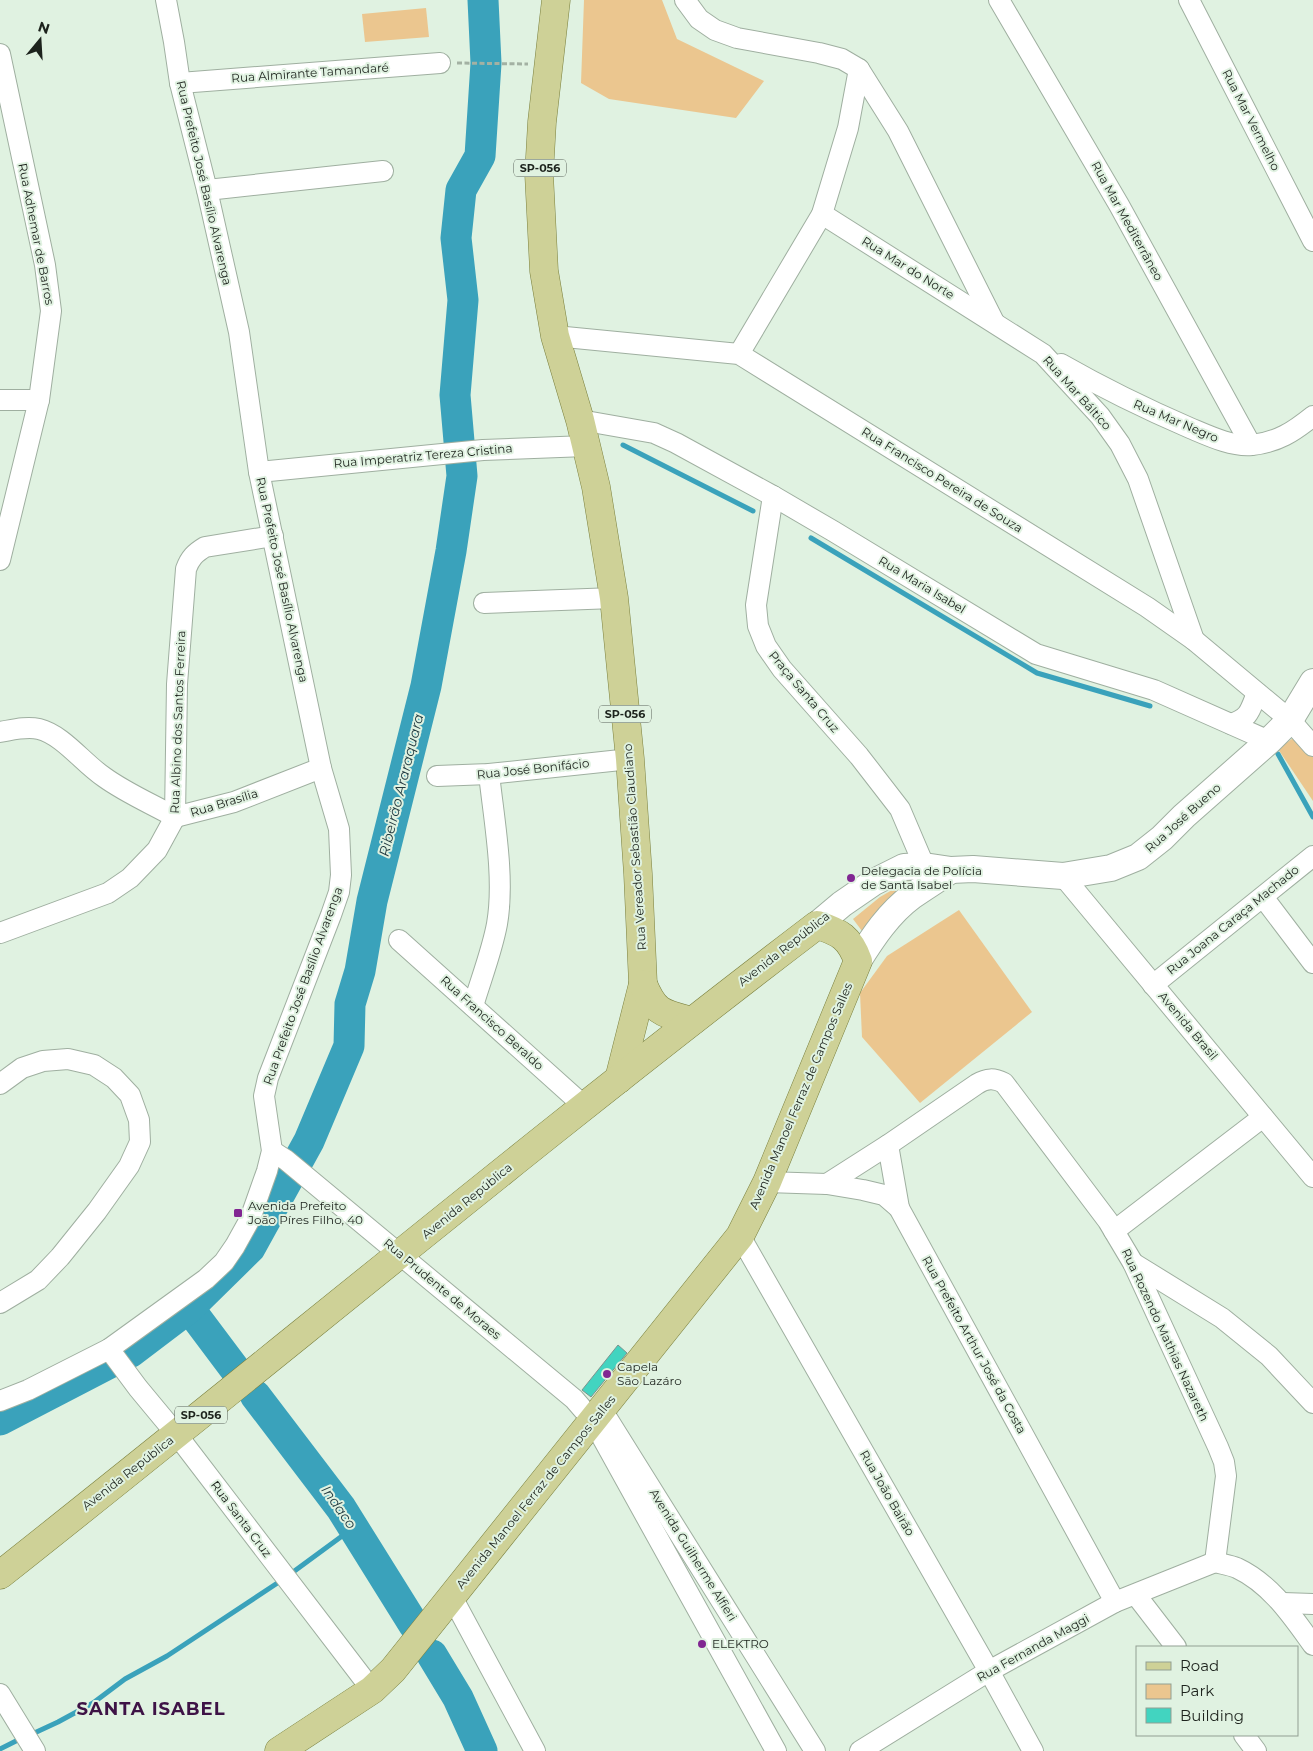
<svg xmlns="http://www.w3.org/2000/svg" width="1313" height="1751" font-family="Montserrat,sans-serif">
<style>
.green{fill:#ebc68f}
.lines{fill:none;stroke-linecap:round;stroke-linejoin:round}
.stream{stroke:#3aa2bb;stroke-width:5}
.river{stroke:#3aa2bb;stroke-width:31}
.building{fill:#42d4c0;stroke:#7b938e}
.minor-casing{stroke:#9fafa0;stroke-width:22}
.tertiary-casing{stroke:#9fafa0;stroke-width:28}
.primary-casing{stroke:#7b813f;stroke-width:29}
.path{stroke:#a3b1a3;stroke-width:3;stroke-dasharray:5 2.5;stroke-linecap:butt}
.minor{stroke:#fff;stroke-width:20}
.tertiary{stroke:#fff;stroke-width:26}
.primary{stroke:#ced197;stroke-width:28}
.poi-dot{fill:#812692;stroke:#e0f2e1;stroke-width:2}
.labels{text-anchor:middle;stroke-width:4;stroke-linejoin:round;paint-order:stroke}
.shield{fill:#e0f2e1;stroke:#586158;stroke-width:1}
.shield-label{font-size:11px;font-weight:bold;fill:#1d231d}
.street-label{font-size:12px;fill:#1d231d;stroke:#e0f2e1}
.poi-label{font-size:12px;fill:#1d231d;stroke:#e0f2e1;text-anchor:start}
.water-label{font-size:14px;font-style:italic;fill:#223a40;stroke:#e0f2e1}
.district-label{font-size:18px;font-weight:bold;letter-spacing:1px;fill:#3e1346;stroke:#e0f2e1}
</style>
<rect width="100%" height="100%" fill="#e0f2e1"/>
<!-- green -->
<g class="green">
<polygon points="584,0 662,0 677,39 764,81 736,118 609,99 581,83"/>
<polygon points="426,8 429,37 365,42 362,14"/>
<polygon points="1296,736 1313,753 1313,801 1278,749"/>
<polygon points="911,879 905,891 862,931 853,919 880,897"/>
<polygon points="959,910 1032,1012 920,1103 862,1037 860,993 887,956"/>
</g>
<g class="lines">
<!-- stream -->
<g class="stream">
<polyline points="623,445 753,511"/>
<polyline points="811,538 1037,673 1150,706"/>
<polyline points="1278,754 1313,817"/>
<polyline points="289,1575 353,1528"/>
<polyline points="30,1735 58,1722 93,1703 125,1679 167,1656 282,1580"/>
<polyline points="0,1749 22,1738"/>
</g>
<!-- river -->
<g class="river">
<polyline points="189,1308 237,1372"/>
<polyline points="255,1395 341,1508 414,1625"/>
<polyline points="0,1420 131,1352 189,1308 250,1248 309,1141 349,1046 350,1004 360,971 372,901 426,686 451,551 462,476 455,395 463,300 456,238 461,190 480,156 486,63 483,0"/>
<polyline points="432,1655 458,1698 482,1751"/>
</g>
</g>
<!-- building -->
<polygon class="building" points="618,1345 627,1353 591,1397 582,1390"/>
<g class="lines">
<!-- minor casing -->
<g class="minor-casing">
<g id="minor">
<polyline points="685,0 699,19 715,30 737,38 819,53 842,59 859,69 898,131 994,322"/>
<polyline points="999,0 1119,205 1251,445"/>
<polyline points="1189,0 1313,241"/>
<polyline points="0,54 45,265 51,311 39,400 0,560"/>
<polyline points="180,83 440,63"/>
<polyline points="207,190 383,171"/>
<polyline points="822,214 1043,354 1100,416 1120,444 1138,479 1194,640"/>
<polyline points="555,336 739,354 1147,607 1194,640 1290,720 1313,746"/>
<polyline points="739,354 822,214 848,128 859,69"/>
<path d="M1061,364C1103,388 1146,409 1190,428C1209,436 1232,447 1252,445C1278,442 1293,432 1313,416"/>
<polyline points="0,400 39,400"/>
<polyline points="580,420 654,433 676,443 773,496 833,531 1036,654 1154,690 1269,741"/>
<polyline points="259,472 483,450 586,446"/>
<polyline points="773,496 756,605 758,626 766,646 782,669 859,756 900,809 929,877"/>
<polyline points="484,603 614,598"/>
<path d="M1231,724C1250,718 1250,710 1257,693"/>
<path d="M0,732C12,730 26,726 39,729C63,735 83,763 104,777C126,793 152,804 175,817L234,802L321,768"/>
<polyline points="437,776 489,774 630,759"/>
<polyline points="1063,876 1313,1177"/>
<polyline points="1263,897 1313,963"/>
<path d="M0,933L108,893L130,878L157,850L175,817L177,684L186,569C190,558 195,553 205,547L273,536"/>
<polyline points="399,940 584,1106"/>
<polyline points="1153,985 1313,856"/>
<path d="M473,1006C481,979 492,951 497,924C505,878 494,820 489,774"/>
<polyline points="0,1084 22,1068 43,1061 68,1059 94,1065 114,1078 130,1095 139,1120 140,1142 129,1166 97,1211 60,1257 38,1280 0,1303"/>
<polyline points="888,1145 899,1208"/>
<polyline points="272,1151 286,1160 574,1399 593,1421 776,1751"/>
<polyline points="767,1182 827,1184 863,1190 884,1195 899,1208 1115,1602"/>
<path d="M827,1184L888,1145L977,1084C987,1078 994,1078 1004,1083L1108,1221L1133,1263L1218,1447L1224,1462L1226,1476L1215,1562"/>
<polyline points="1114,1231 1263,1117"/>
<polyline points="740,1236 989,1671 1033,1751"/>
<polyline points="1133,1263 1222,1318 1269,1356 1313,1403"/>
<polyline points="109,1349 138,1388 177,1435 372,1690"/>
<polyline points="0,1401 28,1390 109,1349 206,1279 224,1262 235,1246 250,1219 267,1171 272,1151 264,1096 268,1078 331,915 339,892 341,875 339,829 321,768 259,472 239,332 207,190 180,83 174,42 166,0"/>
<polyline points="602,1410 815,1751"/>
<path d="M1215,1562C1222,1564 1230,1565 1237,1568C1271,1584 1292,1616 1313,1645"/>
<polyline points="1136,1595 1176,1647"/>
<polyline points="452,1597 535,1751"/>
<polyline points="1283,1603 1313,1604"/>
<polyline points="0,1694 35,1751"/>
<polyline points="1244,1735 1256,1751"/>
<polyline points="860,1751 989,1671 1115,1602 1215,1562"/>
</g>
</g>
<!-- tertiary casing -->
<g class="tertiary-casing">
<g id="tertiary">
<polyline points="817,925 842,904 874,882 904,867 924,866 951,870 973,869 1063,876 1111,868 1138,857 1162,838 1184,816 1269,741 1290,720 1313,682"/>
<path d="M858,961C873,937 889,913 912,896C925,887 938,879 951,870"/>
</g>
</g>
<!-- primary casing -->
<g class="primary-casing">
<g id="primary">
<polyline points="556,0 542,122 539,174 544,271 555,336 580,420 596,487 614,598 630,759 638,874 643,984 619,1079"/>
<path d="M643,984C655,1013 662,1013 692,1021"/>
<path d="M0,1575C273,1359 540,1136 817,925C840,932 850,938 858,961L767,1182L740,1236L393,1670L372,1690L279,1751"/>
</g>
</g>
<!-- path -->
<polyline class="path" points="457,63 528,64"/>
<!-- minor -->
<use href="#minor" class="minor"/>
<!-- tertiary -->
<use href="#tertiary" class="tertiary"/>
<!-- primary -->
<use href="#primary" class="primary"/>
</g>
<!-- markers -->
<g class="poi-dot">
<circle cx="851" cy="878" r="5"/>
<rect x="233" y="1208" width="10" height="10" rx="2.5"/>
<circle cx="607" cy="1374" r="5"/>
<circle cx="702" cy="1644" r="5"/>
</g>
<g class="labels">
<!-- shield labels -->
<g class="shield">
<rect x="514" y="159.5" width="52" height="17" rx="4"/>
<rect x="599" y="705.5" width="52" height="17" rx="4"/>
<rect x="175" y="1406.5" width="52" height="17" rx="4"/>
</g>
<g class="shield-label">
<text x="540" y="172">SP-056</text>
<text x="625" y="718">SP-056</text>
<text x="201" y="1419">SP-056</text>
</g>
<!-- street labels -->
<g class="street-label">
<text transform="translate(310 73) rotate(-4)" y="4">Rua Almirante Tamandaré</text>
<text transform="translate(1251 120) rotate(63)" y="4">Rua Mar Vermelho</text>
<text transform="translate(204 183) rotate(77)" y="4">Rua Prefeito José Basílio Alvarenga</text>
<text transform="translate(1127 221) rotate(61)" y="4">Rua Mar Mediterrâneo</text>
<text transform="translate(36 234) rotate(79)" y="4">Rua Adhemar de Barros</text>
<text transform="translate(908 268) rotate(32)" y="4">Rua Mar do Norte</text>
<text transform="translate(1077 393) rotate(48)" y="4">Rua Mar Báltico</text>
<text transform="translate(1176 421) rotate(23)" y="4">Rua Mar Negro</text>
<text transform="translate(423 456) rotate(-5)" y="4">Rua Imperatriz Tereza Cristina</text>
<text transform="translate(942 480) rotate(32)" y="4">Rua Francisco Pereira de Souza</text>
<text transform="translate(282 580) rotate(78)" y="4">Rua Prefeito José Basílio Alvarenga</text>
<text transform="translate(922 585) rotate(31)" y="4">Rua Maria Isabel</text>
<text transform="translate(804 692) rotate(50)" y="4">Praça Santa Cruz</text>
<text transform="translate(178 722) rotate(-88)" y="4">Rua Albino dos Santos Ferreira</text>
<text transform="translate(533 769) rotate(-6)" y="4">Rua José Bonifácio</text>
<text transform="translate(224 803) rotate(-17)" y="4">Rua Brasília</text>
<text transform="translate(1183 818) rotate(-42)" y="4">Rua José Bueno</text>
<text transform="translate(635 847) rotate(-94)" y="4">Rua Vereador Sebastião Claudiano</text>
<text transform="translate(1233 920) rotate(-39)" y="4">Rua Joana Caraça Machado</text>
<text transform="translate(784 949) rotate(-38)" y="4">Avenida República</text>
<text transform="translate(303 986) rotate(-70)" y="4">Rua Prefeito José Basílio Alvarenga</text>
<text transform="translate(492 1023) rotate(42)" y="4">Rua Francisco Beraldo</text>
<text transform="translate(1188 1026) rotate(50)" y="4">Avenida Brasil</text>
<text transform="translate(801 1096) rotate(-67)" y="4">Avenida Manoel Ferraz de Campos Salles</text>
<text transform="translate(467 1201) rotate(-39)" y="4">Avenida República</text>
<text transform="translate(442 1289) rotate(40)" y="4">Rua Prudente de Moraes</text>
<text transform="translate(1165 1335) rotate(65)" y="4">Rua Rozendo Mathias Nazareth</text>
<text transform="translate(974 1345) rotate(61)" y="4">Rua Prefeito Arthur José da Costa</text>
<text transform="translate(128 1473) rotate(-38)" y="4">Avenida República</text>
<text transform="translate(536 1492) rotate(-51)" y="4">Avenida Manoel Ferraz de Campos Salles</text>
<text transform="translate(887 1493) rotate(60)" y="4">Rua João Bairão</text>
<text transform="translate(241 1519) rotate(53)" y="4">Rua Santa Cruz</text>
<text transform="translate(693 1555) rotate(58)" y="4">Avenida Guilherme Alfieri</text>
<text transform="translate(1033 1648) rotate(-29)" y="4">Rua Fernanda Maggi</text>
</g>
<!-- poi labels -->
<g class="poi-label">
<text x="861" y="875">Delegacia de Polícia<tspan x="861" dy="14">de Santa Isabel</tspan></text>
<text x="248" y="1210">Avenida Prefeito<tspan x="248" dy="14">João Píres Filho, 40</tspan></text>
<text x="617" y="1371">Capela<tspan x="617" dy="14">São Lazáro</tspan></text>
<text x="712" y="1648">ELEKTRO</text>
</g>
<!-- water labels -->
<g class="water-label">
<text transform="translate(401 785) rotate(-76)" y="5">Ribeirão Araraquara</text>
<text transform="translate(339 1507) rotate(55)" y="5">Indaco</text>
</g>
<!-- district labels -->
<g class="district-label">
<text x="151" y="1715">SANTA ISABEL</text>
</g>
</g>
<!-- legend -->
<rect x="1136" y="1646" width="162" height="90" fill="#e0f2e1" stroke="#929f93"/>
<rect x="1146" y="1662" width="25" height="8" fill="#ced197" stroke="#929f93"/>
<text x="1180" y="1671" font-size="15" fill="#1d231d">Road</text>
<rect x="1146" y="1684" width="25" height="15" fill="#ebc68f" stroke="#929f93"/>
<text x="1180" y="1696" font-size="15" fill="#1d231d">Park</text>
<rect x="1146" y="1708" width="25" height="15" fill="#42d4c0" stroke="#929f93"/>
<text x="1180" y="1721" font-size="15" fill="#1d231d">Building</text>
<!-- north arrow -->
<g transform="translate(40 40) rotate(18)" stroke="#e0f2e1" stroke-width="4" paint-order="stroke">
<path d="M0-4L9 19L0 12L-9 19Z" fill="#1d231d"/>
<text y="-8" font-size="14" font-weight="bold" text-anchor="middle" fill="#1d231d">N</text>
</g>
</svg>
